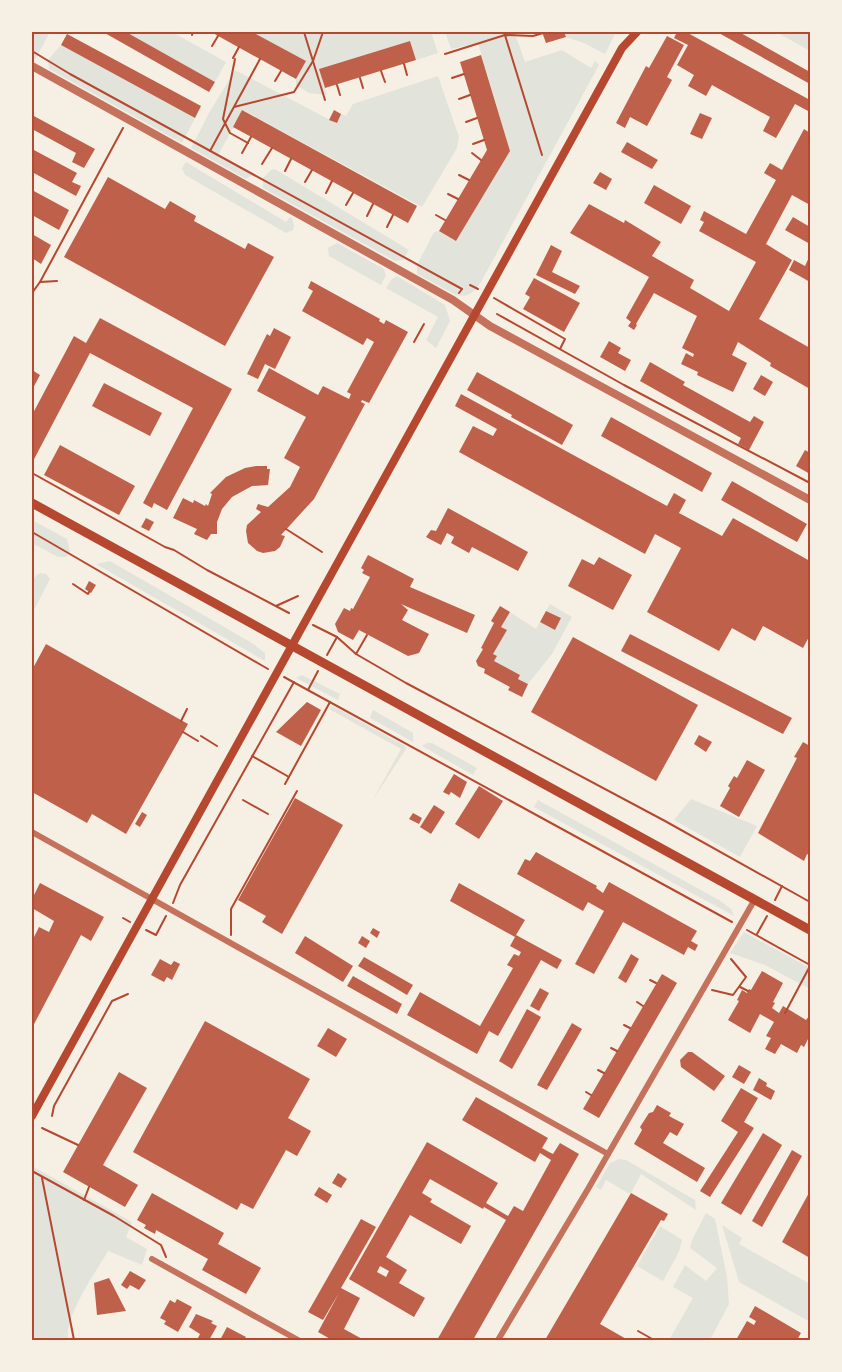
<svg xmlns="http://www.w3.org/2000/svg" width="842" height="1372" font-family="Commissioner,sans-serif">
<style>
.green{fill:#e2e4dc}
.building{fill:#bf614a;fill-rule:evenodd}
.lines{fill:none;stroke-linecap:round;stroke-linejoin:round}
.path{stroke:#b5482f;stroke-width:2}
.minor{stroke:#c5725c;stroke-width:6}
.tertiary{stroke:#c5725c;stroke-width:8}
.secondary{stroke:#b5482f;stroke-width:8}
.primary{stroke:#b5482f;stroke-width:9}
.neatline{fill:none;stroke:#b5482f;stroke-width:2}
</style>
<rect width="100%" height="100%" fill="#f6efe4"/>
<!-- green -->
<g class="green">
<polygon points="32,32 41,34 42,32 50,32 36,58 32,60"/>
<polygon points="126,32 172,32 226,62 215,82"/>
<polygon points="252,32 431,32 438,53 416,60 410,41 319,69 327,95 309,93 296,85 296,79 306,61"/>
<path d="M445,32H516L515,33L525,62L562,50L591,68L595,61L599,65L481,282C474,292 469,298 456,295L417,274V265L434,232L439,231L456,241L510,151L478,43L451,49Z"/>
<polygon points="564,32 616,32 605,54 584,43 566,37"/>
<polygon points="776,32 810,32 810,51"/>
<polygon points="61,45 195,118 182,143 49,69 48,60"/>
<polygon points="235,70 336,123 341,114 346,116 353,104 438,76 459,137 457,148 422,207 243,110 218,155 253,175 246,179 191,148 209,113"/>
<polygon points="186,162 286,222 290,217 292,218 294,225 293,230 286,233 185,175 182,168"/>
<polygon points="275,169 409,250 403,260 395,261 263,188 263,178 271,170"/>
<polygon points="337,243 384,269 386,275 381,285 329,256 328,248"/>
<polygon points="397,276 445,305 450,321 436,348 426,340 438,317 386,288 392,279"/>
<polygon points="32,520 67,539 70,552 66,557 58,557 32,543"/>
<polygon points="110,561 252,643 265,653 265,661 96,564"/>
<path d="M40,573L46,574L50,579L34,610L32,611C31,598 27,580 40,573Z"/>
<polygon points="550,604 572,617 552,654 528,684 518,679 520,675 494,661 497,656 493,654 506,630 501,627 510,612 536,629 540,622 555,630 561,618 546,611"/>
<polygon points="302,675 340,694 338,700 296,678"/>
<polygon points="333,706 405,746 406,749 372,801 401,749 329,709"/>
<polygon points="373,710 413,733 413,742 370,718"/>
<polygon points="427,743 432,743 477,768 473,775 422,746"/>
<polygon points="691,799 757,826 740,857 674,820"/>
<polygon points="538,800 719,900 731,909 734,916 534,807"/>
<polygon points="744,932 810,968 810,989 765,965 730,953"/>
<polygon points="619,1159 626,1160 695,1200 696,1210 641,1174 631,1193 628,1193 606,1180 601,1190 596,1187 610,1163"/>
<path d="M32,1166L132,1222L126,1237L147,1249L142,1265L108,1251C95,1274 65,1314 68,1340H32Z"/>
<polygon points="706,1213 715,1219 727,1277 729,1304 710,1340 669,1340 693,1298 673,1287 685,1265 706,1281 717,1268 690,1248 692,1240"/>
<polygon points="722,1225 742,1238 739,1244 810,1284 810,1322 739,1282"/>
<polygon points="660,1226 682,1240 679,1252 663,1281 637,1266"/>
</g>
<!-- building -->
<g class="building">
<polygon points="103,32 126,32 215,82 209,92"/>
<polygon points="211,32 252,32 306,61 296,79"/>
<polygon points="542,32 564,32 566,37 546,43"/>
<polygon points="677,32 686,32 810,100 810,112 795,104 776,138 763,131 770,117 712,85 706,96 688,86 694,75 677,65 688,45 674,38"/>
<polygon points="717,32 739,32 810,72 810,84"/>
<polygon points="67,34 201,106 195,118 61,45"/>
<polygon points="667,36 684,45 667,77 672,80 647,126 630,117 625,128 616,123 646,66 649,68"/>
<polygon points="410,41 416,60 325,88 319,69"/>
<polygon points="481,55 510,151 456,241 439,231 487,150 460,62"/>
<polygon points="242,110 417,206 408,223 233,127"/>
<polygon points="334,110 341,114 337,123 329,120"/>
<polygon points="700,113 712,118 702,139 690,134"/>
<polygon points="32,115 95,149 84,168 72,162 76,153 32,129"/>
<polygon points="804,129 810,133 810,205 792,195 766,244 792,260 759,319 810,348 810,389 770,366 771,363 738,342 732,355 747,363 733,392 697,375 698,372 681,364 686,353 693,357 694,354 682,348 697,316 654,293 636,324 637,325 634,330 628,326 631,322 626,318 649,277 570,233 589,204 624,223 625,220 661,242 652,256 694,280 690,288 729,311 756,262 699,231 704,222 700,220 704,211 746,234 776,180 764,173 770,163 782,170"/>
<polygon points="627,142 658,160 652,169 621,152"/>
<polygon points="32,149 77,173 72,182 81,186 76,196 32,172"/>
<polygon points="600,172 612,179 606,190 593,183"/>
<polygon points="108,177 165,209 170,201 196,216 194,221 245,249 248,243 274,257 225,346 64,257"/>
<polygon points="654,185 691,206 681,224 644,203"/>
<polygon points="32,190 69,210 59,230 32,215"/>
<polygon points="793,217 810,227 810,244 785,230"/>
<polygon points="32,234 51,245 41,264 32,258"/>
<polygon points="551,245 562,251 552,272 580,286 575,294 536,275"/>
<polygon points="810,255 810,282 789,270 794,260 805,266"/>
<polygon points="534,278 580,303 564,332 523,309 530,297 525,294"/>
<polygon points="311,281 380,319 379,321 384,324 386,320 408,332 369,403 362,400 361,402 365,404 314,499 281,535 285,536 280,547 275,551 263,553 257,551 248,543 246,531 247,525 261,512 256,509 258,504 268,507 290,487 300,467 284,458 306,417 257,391 269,368 318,395 323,386 349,399 351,394 347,392 374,342 367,338 363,345 302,311 313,291 308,288"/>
<polygon points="100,318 232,389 167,510 154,503 152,508 143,503 193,408 90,353 32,463 32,415 74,336 86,343"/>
<polygon points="274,328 291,337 275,369 265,364 258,379 247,374 267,334 270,336"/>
<polygon points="609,341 621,348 618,353 631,360 625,371 600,357"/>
<polygon points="650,362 685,382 683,385 750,422 754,416 764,422 749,450 738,444 741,438 640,381"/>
<polygon points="32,370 40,375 32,390"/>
<polygon points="477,372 573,425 562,445 511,417 512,415 467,390"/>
<polygon points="761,375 773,382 765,396 753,389"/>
<polygon points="104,383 162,413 150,436 92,406"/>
<polygon points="461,394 667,506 674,493 686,500 679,513 722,536 733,518 810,561 810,635 803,648 763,626 755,641 732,628 719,651 647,612 681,548 655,534 645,554 459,452 473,426 493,436 497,429 455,406"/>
<polygon points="611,417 712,473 702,492 601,436"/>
<polygon points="60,445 135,486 119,515 44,475"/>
<polygon points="805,450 810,453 810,474 796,466"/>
<polygon points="256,466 267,466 267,469 270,469 268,485 252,486 232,497 222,509 217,522 217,534 211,534 207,540 194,534 197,529 173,518 183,498 193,503 194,500 205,506 206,504 208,506 212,494 210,493 226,477 245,468"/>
<polygon points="732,481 807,524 797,542 721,500"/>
<polygon points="448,508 528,552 518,571 472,547 469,553 451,543 454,537 447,533 441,545 426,537 431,530 436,531"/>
<polygon points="146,518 154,522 149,531 141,527"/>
<polygon points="368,555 414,579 410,587 475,615 467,633 401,604 408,610 402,620 429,634 419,653 408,656 359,630 353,640 338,632 335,624 344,608 350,611 351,608 353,609 370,577 362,573 364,570 361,568"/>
<polygon points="599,557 632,575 613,610 568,586 582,559 594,565"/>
<polygon points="89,581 96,585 91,593 85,589"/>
<polygon points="500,606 510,612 501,627 507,630 493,654 497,656 494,661 520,675 518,679 528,684 522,697 508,690 510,687 484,673 485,669 478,666 476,661 483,649 481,648 494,623 491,621"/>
<polygon points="546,611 561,618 555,630 540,622"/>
<polygon points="630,634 792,718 783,734 621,651"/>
<polygon points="573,637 698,705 656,781 531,712"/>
<polygon points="46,644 188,724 126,834 92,814 87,823 32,792 32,670"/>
<polygon points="307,702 321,710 301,746 276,732"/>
<polygon points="699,735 712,742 706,752 694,744"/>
<polygon points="803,742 810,746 810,856 807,854 804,861 758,833 797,758 794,757"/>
<polygon points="747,760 765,770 739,817 720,806 730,788 728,786 734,776 737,778"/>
<polygon points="454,774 467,782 460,798 451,792 449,795 443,792"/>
<polygon points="479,786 503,801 479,839 455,824"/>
<polygon points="295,798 343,825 282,934 262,922 266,916 238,900"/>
<polygon points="434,805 445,812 431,834 420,827"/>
<polygon points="142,812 147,815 140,827 135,824"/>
<polygon points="413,813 422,818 419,824 409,819"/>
<polygon points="536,852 597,886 596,888 603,893 609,882 697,931 691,941 698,945 695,951 688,947 684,955 623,922 594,974 575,964 604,911 588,902 583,911 517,874 525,859 530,861"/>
<polygon points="40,883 104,917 91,941 81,935 32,1028 32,941 39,927 49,932 54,921 32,908 32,899"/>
<polygon points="459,883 525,920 516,935 562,960 557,969 541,960 498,1036 489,1031 477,1054 407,1015 420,992 480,1026 513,968 507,965 514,954 519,956 521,952 510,946 515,937 450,901"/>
<polygon points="373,928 380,932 377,938 370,933"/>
<polygon points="305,936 353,966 343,982 295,953"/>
<polygon points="362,936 370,941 366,948 358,943"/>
<polygon points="631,954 639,959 626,983 618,978"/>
<polygon points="364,957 413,985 407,995 358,966"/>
<polygon points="160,959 171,965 174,961 180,964 172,980 167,977 164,982 151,975"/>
<polygon points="762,971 783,983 773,1002 775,1003 772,1008 779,1013 783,1006 806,1020 809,1016 810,1017 810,1035 804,1047 801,1045 797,1053 781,1044 775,1054 765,1049 771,1038 766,1036 774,1022 760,1014 750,1033 728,1020 739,1001 737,1000 742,990 747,993 749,989 751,990"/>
<polygon points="662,974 677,983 599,1118 583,1109"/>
<polygon points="353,976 402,1004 397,1014 347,986"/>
<polygon points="540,988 549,993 539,1011 530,1006"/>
<polygon points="527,1009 541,1017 512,1069 499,1061"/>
<polygon points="205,1021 310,1079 288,1118 311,1131 297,1156 286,1150 253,1209 241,1203 237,1210 133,1152"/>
<polygon points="572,1023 582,1029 547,1090 537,1085"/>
<polygon points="328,1028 347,1039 336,1057 317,1046"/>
<polygon points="688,1052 692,1052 725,1076 714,1091 681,1067 680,1060"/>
<polygon points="739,1065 751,1072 744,1084 732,1077"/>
<polygon points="119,1072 147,1088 103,1165 138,1185 125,1207 63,1172"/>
<polygon points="759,1078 767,1083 766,1086 775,1091 771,1100 753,1090"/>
<polygon points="741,1088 758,1098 744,1122 754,1128 710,1197 700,1191 738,1132 721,1121"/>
<path d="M476,1097L548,1138L542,1148L549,1152L553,1154L560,1143L579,1154L473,1340H437L506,1220L484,1207L483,1209L430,1179L422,1193L432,1199L430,1202L471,1226L461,1244L410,1215L386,1257L407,1270L399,1283L425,1298L414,1317L349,1279L427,1142L498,1183L486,1203L508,1216L514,1206L523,1211L551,1160L540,1153L535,1162L462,1120ZM380,1266L389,1271L386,1277L377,1272Z"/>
<polygon points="657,1105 671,1113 669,1116 684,1124 677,1136 670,1132 663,1143 705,1168 697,1182 634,1144 642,1130 640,1127 649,1113 653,1112"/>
<polygon points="763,1133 782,1145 741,1215 721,1203"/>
<polygon points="792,1150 802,1156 762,1227 752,1221"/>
<polygon points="338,1173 347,1179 341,1188 332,1183"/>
<polygon points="319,1187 332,1195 327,1203 314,1195"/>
<polygon points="810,1191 810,1258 782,1242"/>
<polygon points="152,1193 224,1233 218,1244 261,1268 246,1294 202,1270 208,1259 156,1230 155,1234 144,1228 146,1225 137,1220"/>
<polygon points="631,1193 668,1214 664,1221 661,1220 600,1324 628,1340 545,1340"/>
<polygon points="361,1219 376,1227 341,1288 360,1298 344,1329 364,1340 332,1340 318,1332 339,1293 323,1320 308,1312"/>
<polygon points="130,1271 146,1280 139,1290 130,1285 127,1289 121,1285"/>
<polygon points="109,1278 126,1311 97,1315 94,1283"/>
<polygon points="177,1299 192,1307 178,1332 164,1324 166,1321 160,1318 170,1300 175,1303"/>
<polygon points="755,1306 801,1333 797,1340 736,1340 747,1321 754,1325 756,1321 749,1317"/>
<polygon points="196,1314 213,1321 211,1323 217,1326 209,1340 203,1340 198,1338 200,1334 189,1327"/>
<polygon points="227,1327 246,1337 244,1340 220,1340"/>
</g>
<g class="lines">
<!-- path -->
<g class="path">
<polyline points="304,32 325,100"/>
<polyline points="504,32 542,155"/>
<polyline points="192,35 193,32"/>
<polyline points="212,46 218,36"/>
<polyline points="32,51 70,74 462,289 459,293"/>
<polyline points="445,54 505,35 533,36 543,33"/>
<polyline points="233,58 239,47"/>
<polyline points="235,59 223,119 230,133 248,143"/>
<polyline points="404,64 407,75"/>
<polyline points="381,71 385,82"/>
<polyline points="360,78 363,88"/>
<polyline points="452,78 464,74"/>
<polyline points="275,81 281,71"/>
<polyline points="337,85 340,95"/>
<polyline points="459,99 470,95"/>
<polyline points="234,107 294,92 313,61 323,32"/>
<polyline points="466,122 477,118"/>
<polyline points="473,144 484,140"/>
<polyline points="210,151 260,59"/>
<polyline points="242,153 251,137"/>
<polyline points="472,153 481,160"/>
<polyline points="262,164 272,148"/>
<polyline points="285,171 291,159"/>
<polyline points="459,175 469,180"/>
<polyline points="305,182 312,170"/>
<polyline points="326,193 332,181"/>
<polyline points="448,194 458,199"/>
<polyline points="346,205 353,193"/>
<polyline points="436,215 445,220"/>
<polyline points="367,216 373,204"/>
<polyline points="387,227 393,215"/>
<polyline points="40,282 57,281"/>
<polyline points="470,285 478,289"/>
<polyline points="32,293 40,282 123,128"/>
<polyline points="494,298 565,339 560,349"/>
<polyline points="497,314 624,385 810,483"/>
<polyline points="414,342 424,324"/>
<polyline points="32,473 165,547 174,550 207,570 289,613"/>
<polyline points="286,529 322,552"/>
<polyline points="32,532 268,669"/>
<polyline points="73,584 88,594 89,592"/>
<polyline points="276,606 298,596"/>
<polyline points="313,625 337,637 356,654 406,683 665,821 810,902"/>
<polyline points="356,654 367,635"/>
<polyline points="327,655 337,637"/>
<polyline points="284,677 732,922"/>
<polyline points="308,690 318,671"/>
<polyline points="181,721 187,709"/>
<polyline points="183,732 198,741"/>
<polyline points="201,736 217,746"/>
<polyline points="252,756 289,777"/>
<polyline points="285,784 330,702"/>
<polyline points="243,800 268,814"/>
<polyline points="775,900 782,886"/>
<polyline points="173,903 180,885 294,682"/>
<polyline points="123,918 130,922"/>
<polyline points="146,930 156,935 166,916"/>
<polyline points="747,930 810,965"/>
<polyline points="757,934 767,916"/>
<polyline points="231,935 231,909 297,791"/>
<polyline points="650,980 656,983"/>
<polyline points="740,987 748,991"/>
<polyline points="712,990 733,995 746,977 731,959"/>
<polyline points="637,1002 643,1006"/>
<polyline points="785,1013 810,966"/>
<polyline points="624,1025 630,1028"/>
<polyline points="611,1048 617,1051"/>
<polyline points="598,1070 604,1073"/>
<polyline points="586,1092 591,1095"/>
<polyline points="52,1116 54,1106 112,1001 128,994"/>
<polyline points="42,1128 78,1145"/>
<polyline points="32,1171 114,1216 161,1245 166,1257"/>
<polyline points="42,1178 74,1340"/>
<polyline points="84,1200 89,1187"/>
<polyline points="638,1331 654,1340"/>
</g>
<!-- minor -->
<g class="minor">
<polyline points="32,832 608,1154"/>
<polyline points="152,1259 298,1340"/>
<polyline points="498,1340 588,1189 755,899"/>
</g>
<!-- tertiary -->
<polyline class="tertiary" points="32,66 453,300 490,326 810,500"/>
<!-- secondary -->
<polyline class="secondary" points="32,1116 622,48 637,32"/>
<!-- primary -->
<polyline class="primary" points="32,503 810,930"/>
</g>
<!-- border -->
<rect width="842" height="1372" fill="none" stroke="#f6efe4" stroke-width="66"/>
<rect x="33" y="33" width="776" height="1306" class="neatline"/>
</svg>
